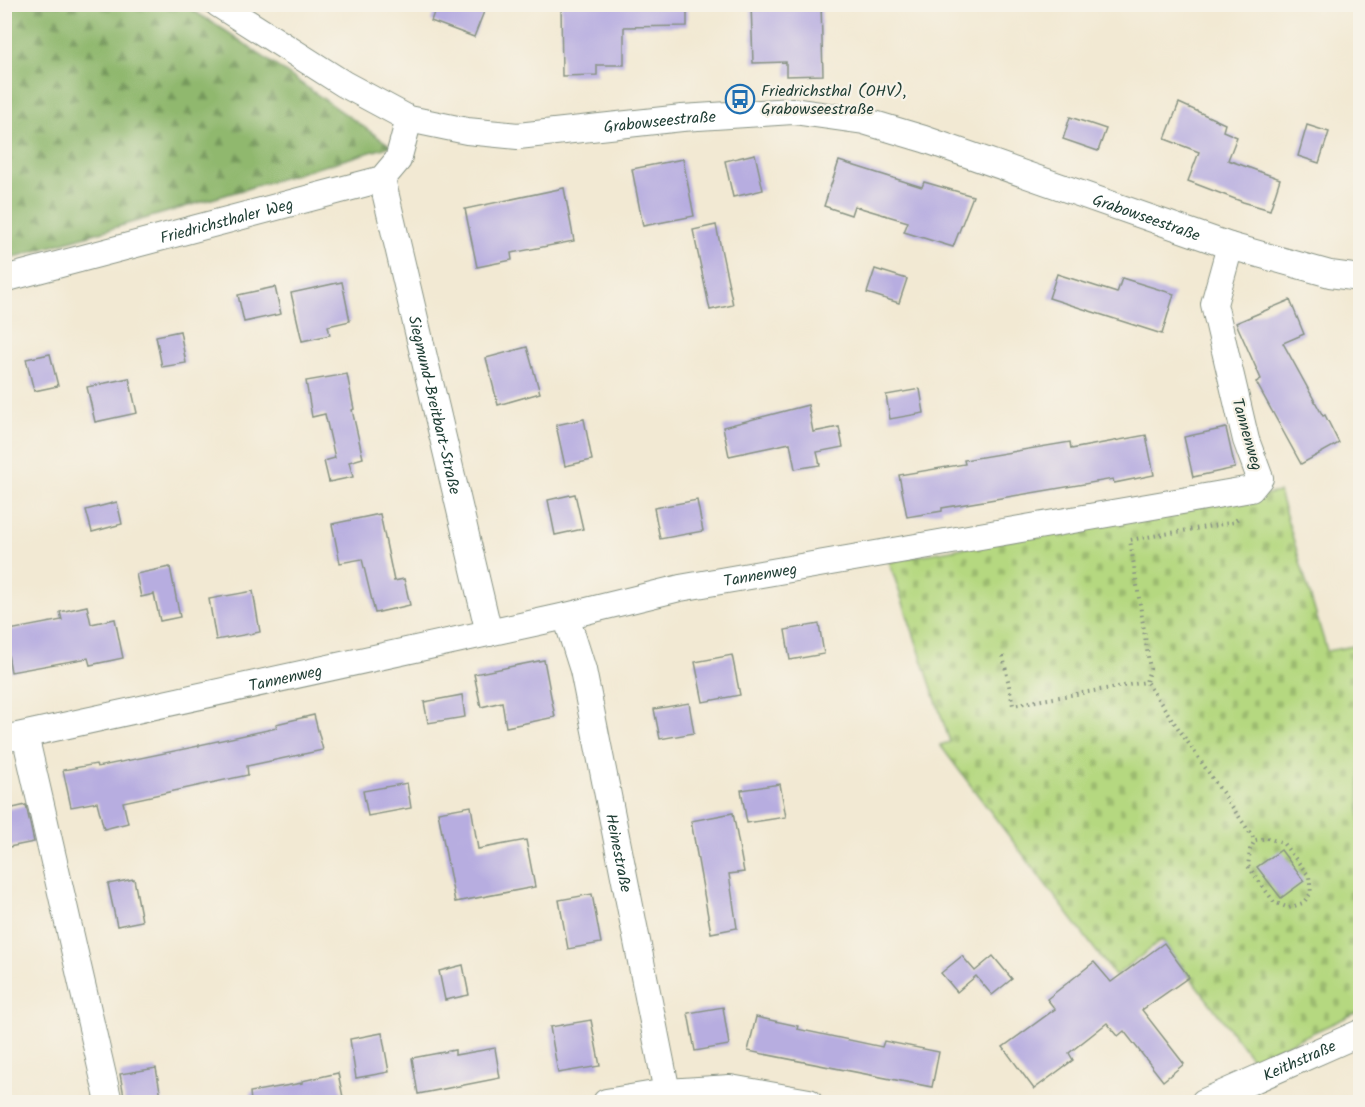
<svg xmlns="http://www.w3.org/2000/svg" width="1365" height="1107" font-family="Kalam,sans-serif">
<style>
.forest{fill:url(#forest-firs);stroke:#587a51;stroke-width:1.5}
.cemetery{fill:url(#cemetery-stones);stroke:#6a8a5a;stroke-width:1.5}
.building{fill:#b7ade0}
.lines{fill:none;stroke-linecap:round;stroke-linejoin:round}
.minor-casing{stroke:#889384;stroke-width:28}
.path{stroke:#889384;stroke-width:4;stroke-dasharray:1.5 4.5;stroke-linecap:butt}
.minor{stroke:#fff;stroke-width:26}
.labels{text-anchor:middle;stroke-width:4.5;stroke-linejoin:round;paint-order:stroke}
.poi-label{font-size:16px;fill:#1f3d34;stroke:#f7f3e8;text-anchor:start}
.street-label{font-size:16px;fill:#1f3d34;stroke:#f7f3e8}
</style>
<defs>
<pattern id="forest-firs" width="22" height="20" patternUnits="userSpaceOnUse" patternTransform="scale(1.5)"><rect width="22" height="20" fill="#90b86e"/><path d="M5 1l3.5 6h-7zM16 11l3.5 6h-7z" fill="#75975b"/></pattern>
<pattern id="cemetery-stones" width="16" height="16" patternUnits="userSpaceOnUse" patternTransform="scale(1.5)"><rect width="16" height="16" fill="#b5d880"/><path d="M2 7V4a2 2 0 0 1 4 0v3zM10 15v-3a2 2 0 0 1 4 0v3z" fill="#9bba6f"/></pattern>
</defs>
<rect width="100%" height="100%" fill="#f7f3e8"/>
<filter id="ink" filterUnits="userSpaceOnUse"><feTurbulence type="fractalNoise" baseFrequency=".0167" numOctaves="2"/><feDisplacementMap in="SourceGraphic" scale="12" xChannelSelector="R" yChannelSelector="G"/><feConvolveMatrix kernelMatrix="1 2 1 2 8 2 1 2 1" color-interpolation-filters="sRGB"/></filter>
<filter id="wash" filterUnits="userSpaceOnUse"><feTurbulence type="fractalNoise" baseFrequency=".008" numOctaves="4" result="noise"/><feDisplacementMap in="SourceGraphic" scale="24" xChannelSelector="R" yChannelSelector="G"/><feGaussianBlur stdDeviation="1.35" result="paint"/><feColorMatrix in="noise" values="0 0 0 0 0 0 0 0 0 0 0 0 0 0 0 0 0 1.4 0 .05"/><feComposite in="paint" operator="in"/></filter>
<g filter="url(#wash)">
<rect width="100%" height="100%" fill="#f2e9d3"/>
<!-- forest -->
<polygon class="forest" points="5,5 184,5 226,31 391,146 5,260"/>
<!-- cemetery -->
<polygon class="cemetery" points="1279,492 1327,651 1360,645 1360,1011 1253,1060 1162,940 1115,976 940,745 950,742 889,561"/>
<g id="blocks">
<!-- building -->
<g class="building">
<polygon points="437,4 487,4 474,37 431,21"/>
<polygon points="561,4 687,4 687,26 624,27 624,65 597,65 597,75 562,76"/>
<polygon points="751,4 821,4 823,75 786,76 786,62 753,63"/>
<polygon points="1179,103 1225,124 1223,131 1237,137 1228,160 1280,179 1270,210 1243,202 1188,181 1199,152 1165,139"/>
<polygon points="1070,117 1106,129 1098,151 1063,139"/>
<polygon points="1307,125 1329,132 1319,163 1298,156"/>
<polygon points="755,154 763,190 733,197 725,161"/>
<polygon points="683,159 694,216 643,226 632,169"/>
<polygon points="839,161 922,187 924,182 973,196 953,247 904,232 908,222 854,206 851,215 824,206"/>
<polygon points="564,188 574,241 511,253 512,260 477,267 465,209"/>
<polygon points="716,225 733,305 710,310 693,230"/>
<polygon points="875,269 907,279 899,303 867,293"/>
<polygon points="1057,274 1117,293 1122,278 1174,294 1162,334 1049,298"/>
<polygon points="342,282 350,321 328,326 330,335 302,341 291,293"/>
<polygon points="275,287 281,314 244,322 238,295"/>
<polygon points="1290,300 1304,334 1283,343 1323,416 1325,415 1339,443 1301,464 1256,382 1261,379 1236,323"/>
<polygon points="180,331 186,363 162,367 156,336"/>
<polygon points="527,347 540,393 498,405 486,358"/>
<polygon points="50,354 58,386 34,391 26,359"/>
<polygon points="347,374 354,409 352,410 363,458 349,462 353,477 329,482 324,461 335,458 325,414 312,417 306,381"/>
<polygon points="129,378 137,413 95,422 87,387"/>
<polygon points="920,389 924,413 890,419 886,395"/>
<polygon points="808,405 813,432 839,427 843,447 817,452 820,465 795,469 790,443 729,456 723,427"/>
<polygon points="584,419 592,460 565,466 556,425"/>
<polygon points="1226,428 1235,468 1193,477 1184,437"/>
<polygon points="1146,435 1154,475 1114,483 1113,479 942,508 942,511 907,517 899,475 965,464 964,460 1070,442 1071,449"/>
<polygon points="575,494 583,529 555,535 548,500"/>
<polygon points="697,500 703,531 660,539 654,508"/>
<polygon points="117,502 122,524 92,532 86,510"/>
<polygon points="380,514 394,581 404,579 410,605 375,613 362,559 340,563 332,524"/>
<polygon points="170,567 180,617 160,621 154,594 141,597 136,574"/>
<polygon points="253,591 260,632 216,640 209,599"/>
<polygon points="87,606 91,624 115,619 123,658 90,665 88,658 11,672 4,631 62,620 60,612"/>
<polygon points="819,624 824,654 790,660 785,630"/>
<polygon points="732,655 740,695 703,702 695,662"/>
<polygon points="544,660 555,717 506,727 502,702 481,707 474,674"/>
<polygon points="462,695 465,717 428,723 424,702"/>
<polygon points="689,703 694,733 660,739 654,709"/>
<polygon points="314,715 323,750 247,766 248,775 123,802 128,823 104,829 97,802 71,807 63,770 96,764 97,767 199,746 199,745 277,728 276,724"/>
<polygon points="407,783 411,808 368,816 363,791"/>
<polygon points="780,784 786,817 747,823 741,790"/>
<polygon points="26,805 34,842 4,848 4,810"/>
<polygon points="471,806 478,849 526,840 535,887 455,902 438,812"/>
<polygon points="733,813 744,872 729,874 737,928 711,933 691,821"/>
<polygon points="1281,850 1304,881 1281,898 1257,867"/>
<polygon points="134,879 142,921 117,926 108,884"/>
<polygon points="592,894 601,943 568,949 559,900"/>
<polygon points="1164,943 1189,977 1142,1010 1184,1064 1163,1081 1124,1031 1118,1036 1107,1023 1069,1053 1073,1060 1034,1089 1003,1047 1055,1009 1047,999 1094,962 1111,982"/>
<polygon points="962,956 975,971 993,956 1012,979 992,995 976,976 957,992 941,973"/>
<polygon points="463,965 469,995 445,1000 439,971"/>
<polygon points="723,1007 729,1045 695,1051 688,1013"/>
<polygon points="756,1017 798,1026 797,1029 882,1047 884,1041 939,1052 932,1087 748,1051"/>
<polygon points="591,1020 600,1066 558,1073 550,1027"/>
<polygon points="382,1033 389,1072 356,1078 350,1039"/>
<polygon points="495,1048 500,1078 418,1094 412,1058 455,1050 455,1055"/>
<polygon points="156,1068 162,1102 125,1102 120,1074"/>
<polygon points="338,1073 344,1102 251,1102 250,1092 302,1083 302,1081"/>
</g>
</g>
</g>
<g filter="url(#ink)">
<use href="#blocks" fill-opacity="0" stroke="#889384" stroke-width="1.5"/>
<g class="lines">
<!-- minor casing -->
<g class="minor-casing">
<g id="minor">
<path id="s1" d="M218,4L344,84L409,119L467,131L518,136L682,118L793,111L864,121L924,139L1230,246L1330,274L1360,278"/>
<path id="s2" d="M382,179L489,633"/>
<path id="s3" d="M4,279L382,179L398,160L409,119"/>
<path id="s4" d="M566,616L583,670L667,1092"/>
<polyline points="25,735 109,1102"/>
<path id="s5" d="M4,739L566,616L680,588L1251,489L1260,478L1246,440L1214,304L1230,246"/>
<polyline points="606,1102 667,1092 730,1088 809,1102"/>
<path id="s6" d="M1204,1102L1360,1033"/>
</g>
</g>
<!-- path -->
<g class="path">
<polyline points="1003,656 1013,705 1146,682 1150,669 1130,540 1235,522 1239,516"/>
<polyline points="1147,683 1255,840"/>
<polygon points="1267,838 1283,843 1309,876 1311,893 1303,903 1289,908 1274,902 1248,866 1250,850 1255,840"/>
</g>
<!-- minor -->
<use href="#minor" class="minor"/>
</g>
</g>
<!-- icons -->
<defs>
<g id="bus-ring" transform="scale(1.5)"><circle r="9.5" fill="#f7f3e8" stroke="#1f6fb2" stroke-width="1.5"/><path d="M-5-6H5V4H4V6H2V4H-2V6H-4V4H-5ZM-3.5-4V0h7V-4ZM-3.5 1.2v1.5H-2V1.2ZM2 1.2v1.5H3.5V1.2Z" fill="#1f6fb2"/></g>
</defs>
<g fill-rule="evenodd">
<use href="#bus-ring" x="740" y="99"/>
</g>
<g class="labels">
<!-- poi labels -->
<g class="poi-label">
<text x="761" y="96">Friedrichsthal (OHV),<tspan x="761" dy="18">Grabowseestraße</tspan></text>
</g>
<!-- street labels -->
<g class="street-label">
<text dy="6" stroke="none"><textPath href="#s1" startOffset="476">Grabowseestraße</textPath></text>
<text dy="6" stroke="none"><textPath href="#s1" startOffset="980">Grabowseestraße</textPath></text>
<text dy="6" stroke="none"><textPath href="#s3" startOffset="230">Friedrichsthaler Weg</textPath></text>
<text dy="6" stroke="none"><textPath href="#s2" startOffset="232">Siegmund-Breitbart-Straße</textPath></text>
<text transform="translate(1248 434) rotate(74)" y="6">Tannenweg</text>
<text dy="6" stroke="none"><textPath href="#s5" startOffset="774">Tannenweg</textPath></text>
<text dy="6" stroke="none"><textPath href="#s5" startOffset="288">Tannenweg</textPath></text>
<text dy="6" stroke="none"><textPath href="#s4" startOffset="243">Heinestraße</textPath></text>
<text dy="6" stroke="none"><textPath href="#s6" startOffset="104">Keithstraße</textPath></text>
</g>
</g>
<!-- margin -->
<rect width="1365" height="1107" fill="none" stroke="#f7f3e8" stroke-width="24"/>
</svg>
